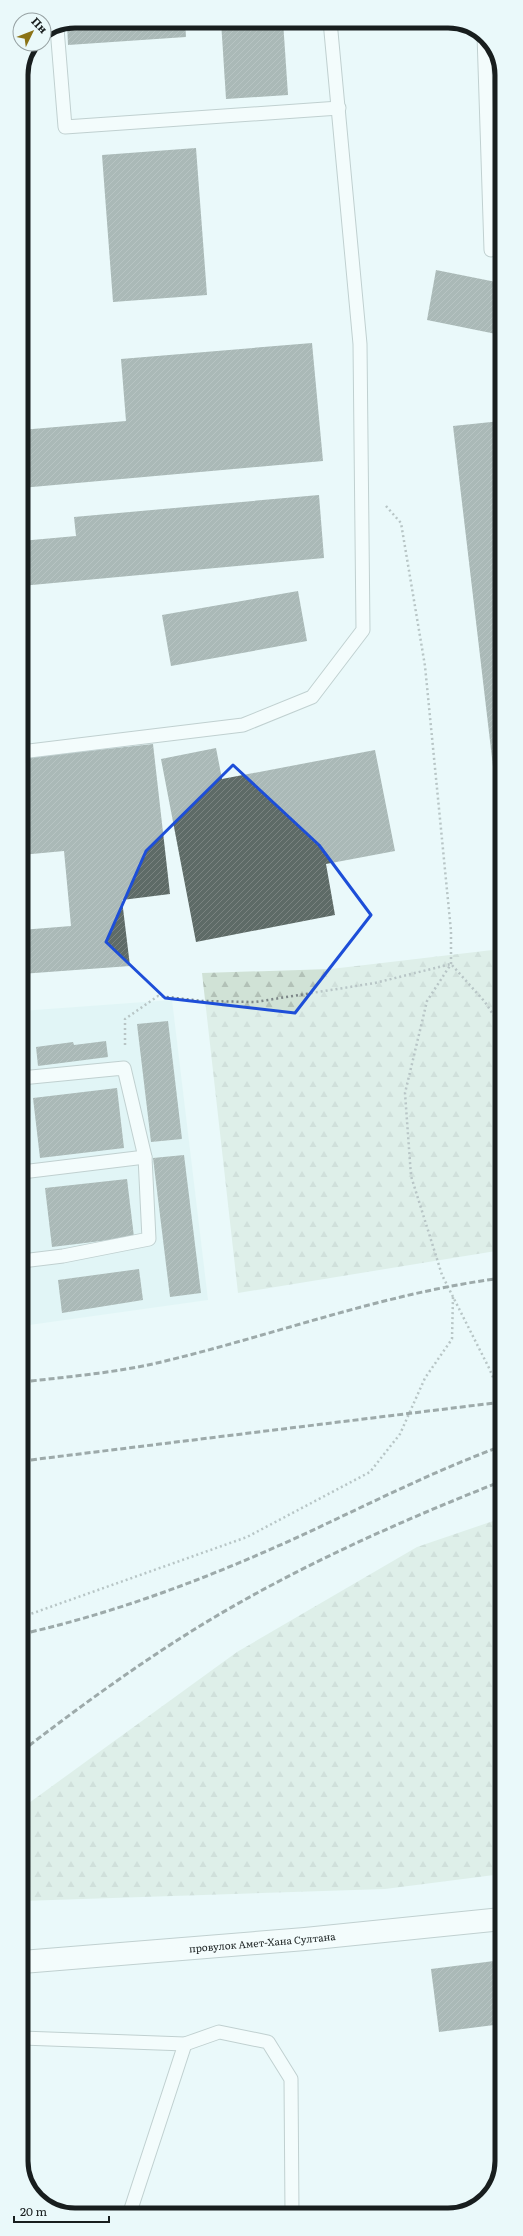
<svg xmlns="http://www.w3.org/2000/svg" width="523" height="2236" font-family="Literata,serif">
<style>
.built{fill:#d7f0f1}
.forest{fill:url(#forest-firs)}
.building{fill:url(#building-hatch)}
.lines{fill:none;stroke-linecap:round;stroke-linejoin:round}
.lane-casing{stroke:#8f9e9e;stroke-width:15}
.street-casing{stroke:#8f9e9e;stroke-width:24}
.path{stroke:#7c8687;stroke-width:2.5;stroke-dasharray:2 3;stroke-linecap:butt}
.lane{stroke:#fff;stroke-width:13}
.street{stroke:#fff;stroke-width:22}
.rail{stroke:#414949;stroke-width:3;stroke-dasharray:6 3;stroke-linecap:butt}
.marked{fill:none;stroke:#1d4ed8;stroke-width:3;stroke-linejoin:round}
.labels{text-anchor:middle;stroke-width:3.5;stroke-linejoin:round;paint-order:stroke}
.street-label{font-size:10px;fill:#181e1e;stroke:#eaf9fa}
.rim{fill:none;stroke:#181e1e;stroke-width:5}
</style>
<defs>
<pattern id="forest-firs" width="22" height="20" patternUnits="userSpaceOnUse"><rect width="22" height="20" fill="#d0e2d6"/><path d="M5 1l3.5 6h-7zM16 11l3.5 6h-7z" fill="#b2c1b7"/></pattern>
<pattern id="building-hatch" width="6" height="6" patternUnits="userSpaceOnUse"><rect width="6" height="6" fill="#5e6b67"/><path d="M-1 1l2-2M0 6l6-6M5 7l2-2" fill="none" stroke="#7a8380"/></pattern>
</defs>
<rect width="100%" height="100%" fill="#eaf9fa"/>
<!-- built -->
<polygon class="built" points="172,1000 208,1300 22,1326 21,1011"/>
<!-- forest -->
<g class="forest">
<polygon points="501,949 502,1250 238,1293 202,973 331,969"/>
<polygon points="502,1518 502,1874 385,1889 22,1901 22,1808 237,1652 417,1547"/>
</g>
<!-- building -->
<g class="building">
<polygon points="75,21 185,21 186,37 68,45 67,24"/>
<polygon points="221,21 283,21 288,95 226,99"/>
<polygon points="196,148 207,295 113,302 102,155"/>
<polygon points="436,270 501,283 501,335 427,320"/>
<polygon points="312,343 323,461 21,488 21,430 126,421 121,359"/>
<polygon points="501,421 501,826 500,826 453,426"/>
<polygon points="319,495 324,558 21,586 21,541 76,536 74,517"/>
<polygon points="298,591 307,641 171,666 162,615"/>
<polygon points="153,744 170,894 122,900 130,966 21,974 21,930 71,926 64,851 21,855 21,758"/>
<polygon points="216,748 222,779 375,750 395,851 326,864 335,915 196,942 161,759"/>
<polygon points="168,1021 182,1139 151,1142 137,1024"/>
<polygon points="106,1041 108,1057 38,1066 36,1047 73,1042 74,1045"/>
<polygon points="117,1088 124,1148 40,1158 33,1098"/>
<polygon points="184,1155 201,1293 170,1297 153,1158"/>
<polygon points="127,1179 134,1237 52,1247 45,1188"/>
<polygon points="139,1269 143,1300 62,1313 58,1280"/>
<polygon points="26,1283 30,1314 22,1315 22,1284"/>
<polygon points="502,1960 502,2024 439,2032 431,1969"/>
</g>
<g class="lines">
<!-- lane casing -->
<g class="lane-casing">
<g id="lane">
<polyline points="57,28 65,127 339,108"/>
<polyline points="484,35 491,250"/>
<polyline points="21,752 243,725 312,697 363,630 360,344 330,21"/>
<polyline points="21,1078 124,1068 145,1157 149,1239 63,1256 22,1261"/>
<polyline points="22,1172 145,1157"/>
<polyline points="22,2038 185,2044 219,2032 268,2042 291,2079 292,2214"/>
<polyline points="129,2215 185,2044"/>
</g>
</g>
<!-- street casing -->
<g class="street-casing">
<g id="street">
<path id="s1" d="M22,1962L305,1939L502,1919"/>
</g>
</g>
<!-- path -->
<g class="path">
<polyline points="386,506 401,523 425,666 451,931 451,964 427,1001 405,1093 411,1176 442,1275 489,1368 502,1398"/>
<polyline points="125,1045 125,1019 158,996 202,1001 255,1002 375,983 451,964 485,1002 501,1027"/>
<polyline points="22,1617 247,1537 370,1472 400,1434 425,1378 452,1339 453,1297"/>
</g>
<!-- lane -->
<use href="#lane" class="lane"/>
<!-- street -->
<use href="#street" class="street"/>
<!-- rail -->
<g class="rail">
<path d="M22,1382C66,1377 113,1373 157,1363C272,1336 384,1293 502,1278"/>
<polyline points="22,1461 502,1402"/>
<path d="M22,1634C128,1610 229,1570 328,1523C385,1496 442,1468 502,1446"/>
<path d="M22,1751C78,1708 134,1667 195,1629C292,1569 396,1523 502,1481"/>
</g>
</g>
<!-- marked area -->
<path d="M0 0H523V2236H0ZM233,765L319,845L371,915L295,1013L165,998L106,942L146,851Z" fill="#eaf9fa" fill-opacity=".55" fill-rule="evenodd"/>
<path class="marked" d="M233,765L319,845L371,915L295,1013L165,998L106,942L146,851Z"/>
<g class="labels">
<!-- street labels -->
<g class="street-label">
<text dy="4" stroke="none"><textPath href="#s1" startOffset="241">провулок Амет-Хана Султана</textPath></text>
</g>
</g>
<!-- crop -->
<path d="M0 0H523V2236H0ZM75 28H448A47 47 0 0 1 495 75V2161A47 47 0 0 1 448 2208H75A47 47 0 0 1 28 2161V75A47 47 0 0 1 75 28Z" fill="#eaf9fa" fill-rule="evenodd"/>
<path class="rim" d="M75 28H448A47 47 0 0 1 495 75V2161A47 47 0 0 1 448 2208H75A47 47 0 0 1 28 2161V75A47 47 0 0 1 75 28Z"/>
<!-- north arrow -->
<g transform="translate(32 32) rotate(47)"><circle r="19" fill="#eaf9fa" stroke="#96a1a2"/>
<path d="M0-3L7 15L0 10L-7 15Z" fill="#8b7316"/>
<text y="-6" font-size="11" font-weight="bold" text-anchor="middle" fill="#181e1e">Пн</text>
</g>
<!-- scale -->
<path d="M14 2216v6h95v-6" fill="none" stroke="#181e1e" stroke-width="2"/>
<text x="20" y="2216" font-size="12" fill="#181e1e" stroke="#eaf9fa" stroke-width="3" paint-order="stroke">20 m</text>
</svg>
